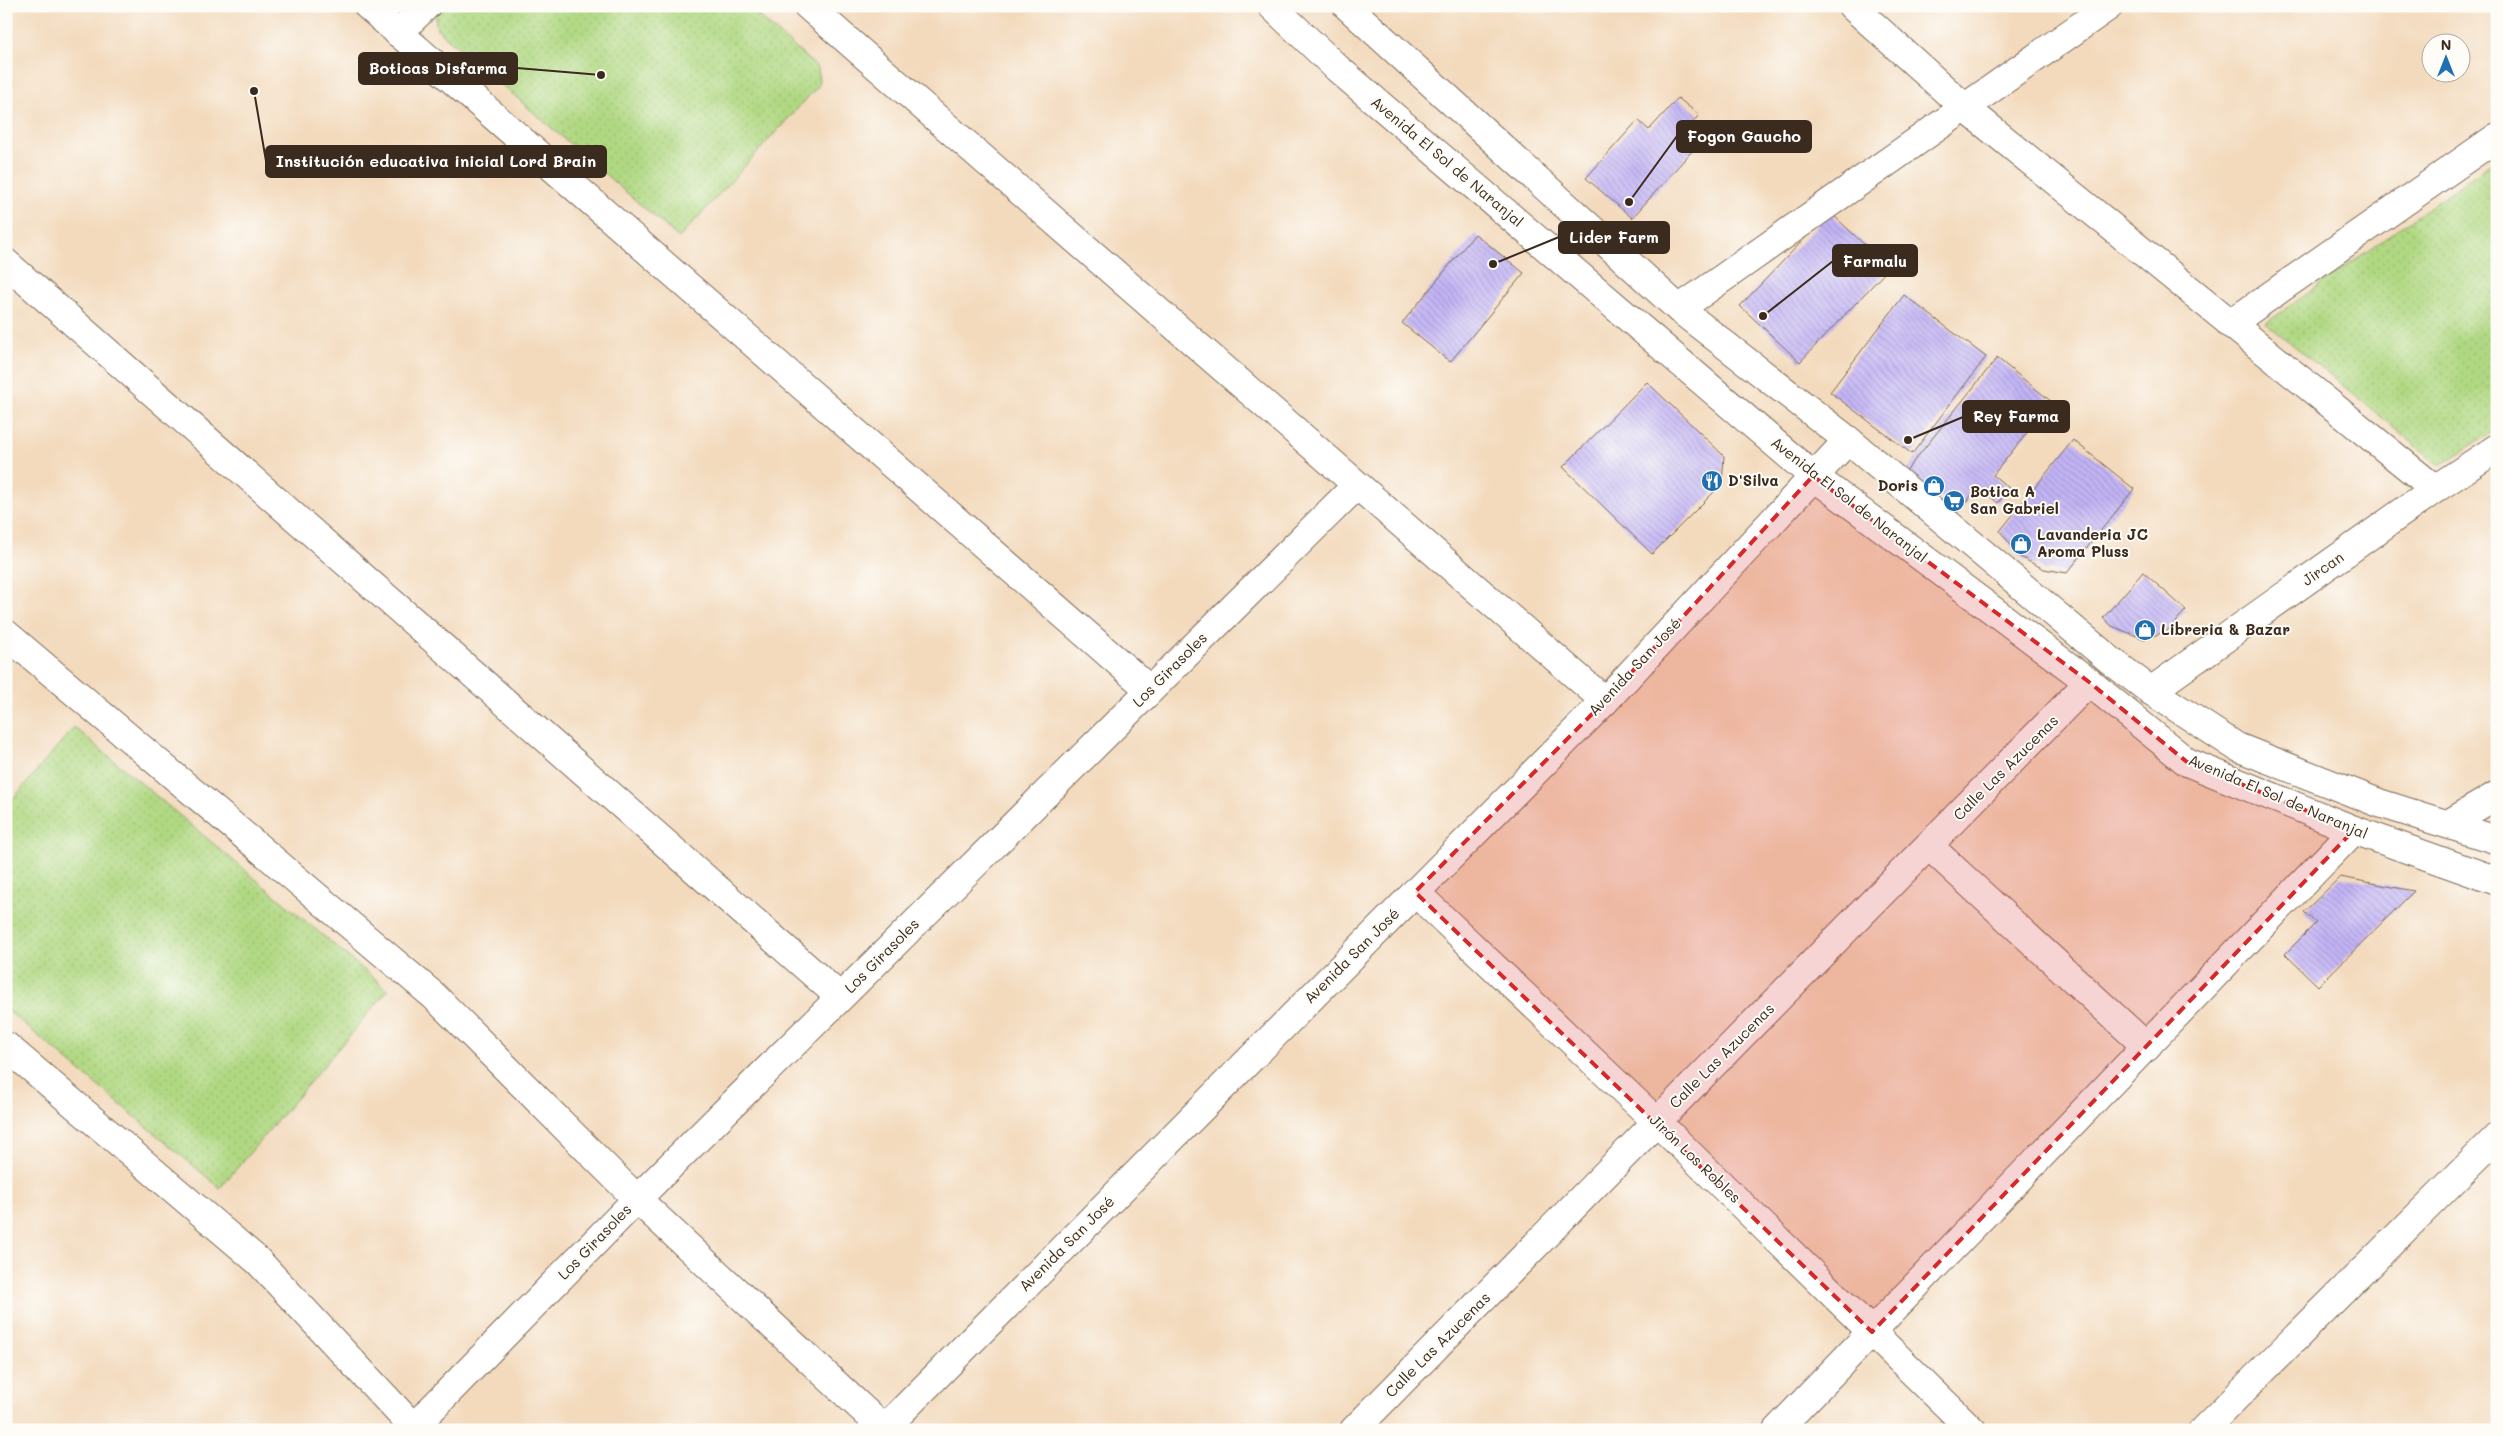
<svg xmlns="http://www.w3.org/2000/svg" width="2503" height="1436" font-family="Mali,sans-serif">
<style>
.park{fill:url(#park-dots);stroke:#768150}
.building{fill:url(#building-back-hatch)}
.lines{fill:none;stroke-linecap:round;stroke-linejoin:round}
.minor-casing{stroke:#7b6856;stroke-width:30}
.minor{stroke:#fff;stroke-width:28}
.marked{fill:#d62828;fill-opacity:0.2;stroke:#d62828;stroke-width:4;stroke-dasharray:10 6;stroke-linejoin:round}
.labels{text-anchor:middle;stroke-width:4;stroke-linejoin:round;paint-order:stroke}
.street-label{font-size:15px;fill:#3b2a1e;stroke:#fdfcf7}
.poi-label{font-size:15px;font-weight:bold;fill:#3b2a1e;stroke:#fdfcf7;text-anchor:start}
.leader{fill:none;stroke:#3b2a1e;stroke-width:2}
.callout-dot{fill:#3b2a1e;stroke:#fdfcf7;stroke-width:2}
.callout{fill:#3b2a1e;stroke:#3b2a1e;stroke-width:2}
.callout-label{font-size:16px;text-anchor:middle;font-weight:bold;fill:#fff}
</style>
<defs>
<pattern id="park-dots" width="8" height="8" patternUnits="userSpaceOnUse" patternTransform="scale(1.25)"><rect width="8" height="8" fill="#b0d882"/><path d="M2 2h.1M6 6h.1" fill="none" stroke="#98ba70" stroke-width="1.8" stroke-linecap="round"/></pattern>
<pattern id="building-back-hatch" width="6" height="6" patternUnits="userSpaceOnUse" patternTransform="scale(1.25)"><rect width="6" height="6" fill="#c3b5f7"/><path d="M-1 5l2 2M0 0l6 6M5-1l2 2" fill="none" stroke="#a093c7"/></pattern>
</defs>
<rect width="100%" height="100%" fill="#fdfcf7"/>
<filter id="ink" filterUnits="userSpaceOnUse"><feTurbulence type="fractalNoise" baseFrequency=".02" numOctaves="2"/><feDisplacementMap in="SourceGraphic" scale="10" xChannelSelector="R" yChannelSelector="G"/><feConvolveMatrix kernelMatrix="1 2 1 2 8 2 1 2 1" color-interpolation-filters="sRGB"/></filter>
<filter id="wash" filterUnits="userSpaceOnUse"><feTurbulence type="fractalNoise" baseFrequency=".0096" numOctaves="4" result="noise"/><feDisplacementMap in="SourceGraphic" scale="20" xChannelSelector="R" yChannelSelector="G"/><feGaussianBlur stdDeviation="1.12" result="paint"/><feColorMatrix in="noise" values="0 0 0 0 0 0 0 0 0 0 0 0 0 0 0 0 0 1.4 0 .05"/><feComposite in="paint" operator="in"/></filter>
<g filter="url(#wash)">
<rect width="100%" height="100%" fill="#f3dabd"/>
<!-- park -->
<g class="park">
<polygon points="446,6 747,6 818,68 819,85 679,238 437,29 435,16"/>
<polygon points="2497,159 2497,429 2440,465 2266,323"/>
<polygon points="74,727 388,990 220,1188 6,1009 6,807"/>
</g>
<g id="blocks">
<!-- building -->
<g class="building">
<polygon points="1678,98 1699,115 1687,129 1701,141 1632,218 1586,178 1638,120 1649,130"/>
<polygon points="1830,212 1889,268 1800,362 1740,306"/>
<polygon points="1475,234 1524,273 1450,362 1402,323"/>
<polygon points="1904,295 1986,357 1912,454 1830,392"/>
<polygon points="1997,358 2052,402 1993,475 2009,488 1998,503 1978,487 1958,512 1906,471"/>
<polygon points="1647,382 1724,456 1722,484 1652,554 1563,467"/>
<polygon points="2073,440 2134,489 2067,573 2044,569 2020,557 2000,531"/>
<polygon points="2143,572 2186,610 2167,631 2144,639 2112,626 2103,618"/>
<polygon points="2340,877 2414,891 2318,986 2285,954 2316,923 2304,912"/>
</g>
</g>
</g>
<g filter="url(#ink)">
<use href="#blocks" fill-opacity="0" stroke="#7b6856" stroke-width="1"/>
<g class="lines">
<!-- minor casing -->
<g class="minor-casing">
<g id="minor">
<polyline points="368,6 1150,690"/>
<polyline points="808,6 1605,701"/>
<polyline points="1272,6 1337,68 1813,476 2089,682 2187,762 2354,830 2497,881"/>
<polyline points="1347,6 1679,309 1848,440 2110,660 2151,691 2237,747 2379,803 2497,840"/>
<polyline points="1852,6 1964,107 2435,489"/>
<polyline points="398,33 426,6"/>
<polyline points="6,263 840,997"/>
<polyline points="1679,309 2109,6"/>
<polyline points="2230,324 2497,137"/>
<polyline points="6,634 434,996 637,1199 884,1429"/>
<polyline points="2151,691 2435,489 2497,448"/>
<polyline points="2448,824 2497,795"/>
<polyline points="1929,846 2147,1047"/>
<polyline points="1415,892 1657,1122 1972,1430"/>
<polyline points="6,1046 258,1261 413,1427"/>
<polyline points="411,1430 637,1199 1357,485"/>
<polyline points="883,1430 1605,701 1848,440"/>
<polyline points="1354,1430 2089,682"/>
<polyline points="1777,1430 2354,830"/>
<polyline points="2203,1430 2497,1137"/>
</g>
</g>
<!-- minor -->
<use href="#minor" class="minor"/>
</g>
</g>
<!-- marked area -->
<path class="marked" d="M1813,476L2089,682L2187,762L2354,830L1872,1332L1415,892L1605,701Z"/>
<!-- icons -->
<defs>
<g id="restaurant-disc" transform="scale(1.125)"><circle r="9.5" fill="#1f6fb2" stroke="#fdfcf7"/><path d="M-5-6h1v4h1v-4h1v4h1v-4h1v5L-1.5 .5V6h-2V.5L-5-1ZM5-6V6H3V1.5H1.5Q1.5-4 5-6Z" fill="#fff"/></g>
<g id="shop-disc" transform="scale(1.125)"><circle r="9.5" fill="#1f6fb2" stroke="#fdfcf7"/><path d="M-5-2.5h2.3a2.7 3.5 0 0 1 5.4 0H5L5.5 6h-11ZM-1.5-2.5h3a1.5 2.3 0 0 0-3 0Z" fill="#fff"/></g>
<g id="supermarket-disc" transform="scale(1.125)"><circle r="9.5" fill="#1f6fb2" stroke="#fdfcf7"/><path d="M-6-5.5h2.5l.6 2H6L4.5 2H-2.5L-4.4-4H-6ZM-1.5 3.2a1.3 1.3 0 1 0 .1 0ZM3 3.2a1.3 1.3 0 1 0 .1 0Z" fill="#fff"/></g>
</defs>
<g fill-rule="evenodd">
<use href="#restaurant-disc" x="1712" y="481"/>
<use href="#shop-disc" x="1934" y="486"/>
<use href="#supermarket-disc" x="1954" y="501"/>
<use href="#shop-disc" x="2021" y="544"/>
<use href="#shop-disc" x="2145" y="630"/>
</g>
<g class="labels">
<!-- street labels -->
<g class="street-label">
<text transform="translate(1447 162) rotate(40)" y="5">Avenida El Sol de Naranjal</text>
<text transform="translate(1849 500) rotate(38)" y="5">Avenida El Sol de Naranjal</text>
<text transform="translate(2323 569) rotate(-35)" y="5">Jircan</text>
<text transform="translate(1635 667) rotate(-47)" y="5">Avenida San José</text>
<text transform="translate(1170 670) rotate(-45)" y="5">Los Girasoles</text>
<text transform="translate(2006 768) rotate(-45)" y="5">Calle Las Azucenas</text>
<text transform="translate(2278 797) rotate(23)" y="5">Avenida El Sol de Naranjal</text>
<text transform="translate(882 956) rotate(-45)" y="5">Los Girasoles</text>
<text transform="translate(1352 956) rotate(-45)" y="5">Avenida San José</text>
<text transform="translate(1722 1056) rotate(-45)" y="5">Calle Las Azucenas</text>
<text transform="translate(1695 1159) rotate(44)" y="5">Jirón Los Robles</text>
<text transform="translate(595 1242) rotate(-46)" y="5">Los Girasoles</text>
<text transform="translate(1067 1244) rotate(-45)" y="5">Avenida San José</text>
<text transform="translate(1438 1345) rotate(-45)" y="5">Calle Las Azucenas</text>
</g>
<!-- poi labels -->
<g class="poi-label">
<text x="1728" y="486">D'Silva</text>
<text x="1918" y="491" text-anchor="end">Doris</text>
<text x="1970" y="497">Botica A<tspan x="1970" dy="17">San Gabriel</tspan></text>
<text x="2037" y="540">Lavanderia JC<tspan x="2037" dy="17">Aroma Pluss</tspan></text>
<text x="2161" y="635">Libreria &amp; Bazar</text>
</g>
</g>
<!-- callouts -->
<path class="leader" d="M601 75L517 68M1629 202L1677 136M254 91L266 161M1493 264L1559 237M1763 316L1833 261M1908 440L1963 417"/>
<g class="callout-dot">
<circle cx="601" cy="75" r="5"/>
<circle cx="1629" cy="202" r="5"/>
<circle cx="254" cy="91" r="5"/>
<circle cx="1493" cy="264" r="5"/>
<circle cx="1763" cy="316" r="5"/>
<circle cx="1908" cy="440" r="5"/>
</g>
<g class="callout">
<rect x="359" y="53" width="158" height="31" rx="5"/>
<rect x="1677" y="121" width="134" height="31" rx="5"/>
<rect x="266" y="146" width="340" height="31" rx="5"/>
<rect x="1559" y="222" width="110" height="31" rx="5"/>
<rect x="1833" y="245" width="84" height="31" rx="5"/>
<rect x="1963" y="401" width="106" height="31" rx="5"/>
</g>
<g class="callout-label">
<text x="438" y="74">Boticas Disfarma</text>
<text x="1744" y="142">Fogon Gaucho</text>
<text x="436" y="167">Institución educativa inicial Lord Brain</text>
<text x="1614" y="243">Lider Farm</text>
<text x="1875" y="267">Farmalu</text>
<text x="2016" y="422">Rey Farma</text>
</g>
<!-- margin -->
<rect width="2503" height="1436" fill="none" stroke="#fdfcf7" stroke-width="25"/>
<!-- north arrow -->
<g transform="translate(2446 58)"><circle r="24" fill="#fdfcf7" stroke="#afa8a0"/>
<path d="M0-4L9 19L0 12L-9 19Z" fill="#1f6fb2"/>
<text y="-8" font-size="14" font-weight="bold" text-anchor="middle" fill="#3b2a1e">N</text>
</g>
</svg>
